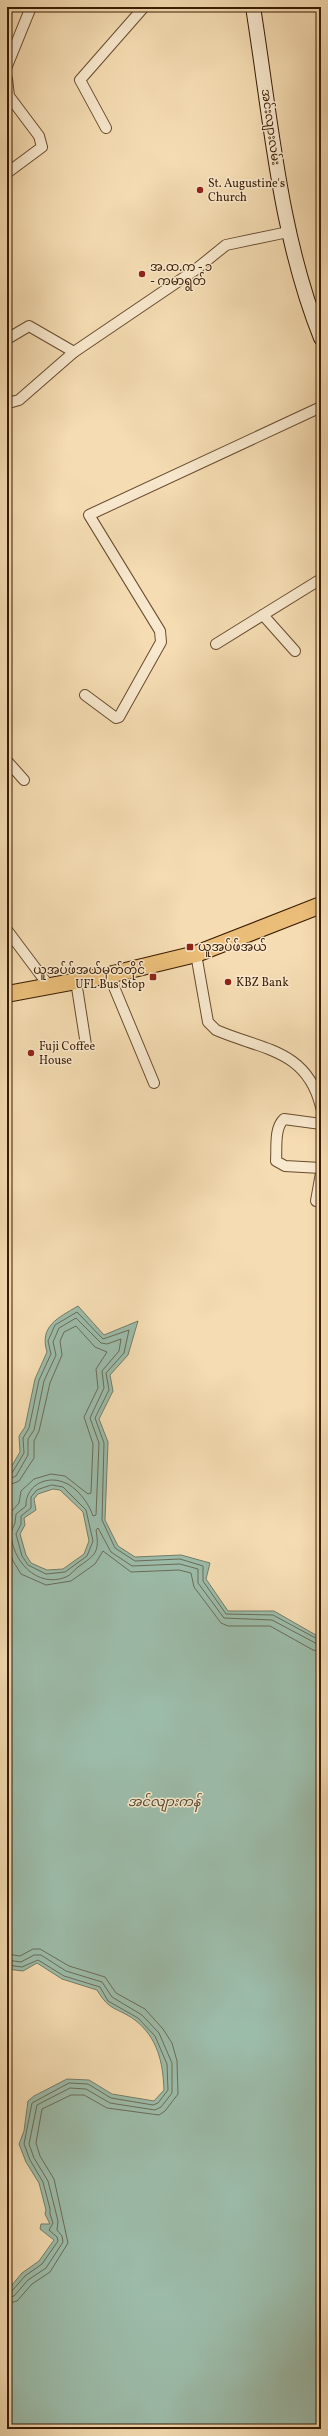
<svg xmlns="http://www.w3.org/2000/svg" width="328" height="2436" font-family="Vollkorn,'Noto Sans Myanmar',serif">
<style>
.water{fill:#9cbcaa;stroke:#747c67;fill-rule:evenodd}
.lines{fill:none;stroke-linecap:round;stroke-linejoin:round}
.shore{stroke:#6a6c56;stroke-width:1}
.minor-casing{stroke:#684b2e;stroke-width:12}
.secondary-casing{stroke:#391b02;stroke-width:16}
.primary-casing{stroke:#391b02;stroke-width:18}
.minor{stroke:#f8e8cd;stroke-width:10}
.secondary{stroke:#f8e8cd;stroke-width:14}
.primary{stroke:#eabe79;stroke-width:16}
.poi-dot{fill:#8f2418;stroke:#f8e8cd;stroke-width:1.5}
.labels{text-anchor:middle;stroke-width:3;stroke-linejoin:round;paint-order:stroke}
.street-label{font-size:12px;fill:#391b02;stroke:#f8e8cd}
.poi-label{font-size:12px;fill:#391b02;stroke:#f8e8cd;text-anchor:start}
.water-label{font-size:13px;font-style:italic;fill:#574b34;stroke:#f8e8cd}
</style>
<rect width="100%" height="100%" fill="#f5dcb2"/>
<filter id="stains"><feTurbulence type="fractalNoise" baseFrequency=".005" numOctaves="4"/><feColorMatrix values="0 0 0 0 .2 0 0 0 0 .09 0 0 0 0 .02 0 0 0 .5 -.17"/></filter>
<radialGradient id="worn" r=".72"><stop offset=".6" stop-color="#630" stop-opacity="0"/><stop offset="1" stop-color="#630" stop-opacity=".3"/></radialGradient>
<!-- water -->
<path class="water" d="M78,1306L104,1335L138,1321L128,1355L110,1375L113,1391L99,1419L108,1442L105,1520L118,1546L135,1557L181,1555L210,1563L206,1579L228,1611H274L321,1638V2429H7V2291L22,2273L39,2261L54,2240L40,2229L41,2224H50L45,2214L46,2210L39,2183L26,2162L19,2144L24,2131L28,2101L34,2096L67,2079L89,2080L112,2094L154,2101L164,2090C163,2063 158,2038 135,2020C117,2007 110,2012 97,1990L62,1979L37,1963L23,1971L7,1969V1474L20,1452L19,1436L25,1427L35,1379L47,1352C39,1326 58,1318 78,1306ZM53,1489L60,1490L83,1512L89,1541L84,1554L63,1569L47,1570L31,1563L26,1555L20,1534L25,1525L24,1518L36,1510L34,1499L38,1494Z"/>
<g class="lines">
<!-- shore -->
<g class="shore">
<polyline points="7,1475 12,1473 24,1453 23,1438 29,1428 39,1380 51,1354 48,1341 55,1325 77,1312 103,1339 129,1330 124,1353 106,1373 109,1390 95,1418 104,1443 102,1520 115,1548 135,1561 180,1559 203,1566 203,1581 226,1614 273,1615 321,1641"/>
<path d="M7,1480L16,1476L28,1455V1439L34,1430L44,1381L56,1355L53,1342L59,1328L76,1318L101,1343L107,1344L121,1339L119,1351L102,1371L104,1388L90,1418L99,1443L96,1515L93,1516C89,1503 76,1486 63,1482C45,1475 25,1487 26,1506L16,1514L15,1523L11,1532C11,1560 37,1589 66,1577C71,1575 74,1570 78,1567C95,1555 100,1553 96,1530L98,1528L111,1552L132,1566L180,1564L198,1569V1583L224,1618L272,1620L321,1646"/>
<polygon points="52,1485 63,1487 86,1510 93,1541 87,1556 65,1572 46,1574 28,1565 22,1556 16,1534 21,1524 21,1516 31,1508 31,1497 37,1490"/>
<polyline points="7,1486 19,1481 34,1458 34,1441 39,1431 50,1383 62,1355 60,1341 64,1332 76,1326 95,1347 107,1352 96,1369 98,1388 84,1417 93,1444 91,1493 88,1494 65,1476 51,1474 34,1479 21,1491 19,1503 11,1512 7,1526"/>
<polyline points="7,1544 13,1561 21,1574 46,1585 71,1581 95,1564 103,1551 131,1572 179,1570 191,1573 194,1587 221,1623 228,1626 270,1626 313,1650 321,1652"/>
<polyline points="7,1954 20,1956 33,1949 40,1949 69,1966 105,1977 116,1993 145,2009 163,2029 172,2043 177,2061 178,2094 165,2111 159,2115 107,2108 84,2095 71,2095 42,2109 36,2143 40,2156 54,2179 68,2243 50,2272 32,2284 17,2301 7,2304"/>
<polyline points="7,1960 21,1962 34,1955 41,1955 66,1971 102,1982 112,1997 142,2015 159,2033 172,2063 172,2093 161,2107 155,2110 110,2103 86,2089 70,2088 37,2105 29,2144 34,2158 48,2181 58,2221 57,2230 62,2236 63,2242 46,2268 28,2280 14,2296 7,2298"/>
<polyline points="7,1965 22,1967 38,1960 64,1976 100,1987 108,2001 138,2018 155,2036 167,2064 168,2090 158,2103 153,2105 111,2098 88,2084 69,2083 32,2103 24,2144 30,2160 43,2182 50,2209 50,2214 53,2223 49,2230 57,2237 58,2241 42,2264 25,2276 11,2292 7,2293"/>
</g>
<!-- minor casing -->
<g class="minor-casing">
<g id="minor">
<polyline points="7,66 31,7"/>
<polyline points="7,79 9,96 39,136 42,147 7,173"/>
<polyline points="106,128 80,80 144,7"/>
<polyline points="7,339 29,326 74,352"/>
<polyline points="7,399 12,402 19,400 74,352 195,270 226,245 288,232"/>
<polyline points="263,615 295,651"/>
<polyline points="216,644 321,579"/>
<polyline points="85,695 116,718 119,717 161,642 160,631 89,515 321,407"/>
<polyline points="7,761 24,780"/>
<polyline points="7,930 49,986"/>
<path d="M196,954L208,1022L216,1030C262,1050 307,1049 321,1107"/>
<polyline points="109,975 154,1083"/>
<polyline points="76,981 86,1045"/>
<path d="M321,1124L284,1119C274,1128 277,1148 276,1161L285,1166L321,1168"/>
<polyline points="316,1201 321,1173"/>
</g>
</g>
<!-- secondary casing -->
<g class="secondary-casing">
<path id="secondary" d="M253,7C271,119 279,233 321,338"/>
</g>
<!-- primary casing -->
<g class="primary-casing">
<polyline id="primary" points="7,994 109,975 196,954 321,905"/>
</g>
<!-- minor -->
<use href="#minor" class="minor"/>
<!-- secondary -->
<use href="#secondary" class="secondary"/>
<!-- primary -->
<use href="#primary" class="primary"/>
</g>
<!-- markers -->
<g class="poi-dot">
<circle cx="200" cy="190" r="4"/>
<circle cx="142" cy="274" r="4"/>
<rect x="186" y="943" width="8" height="8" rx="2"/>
<rect x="149" y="973" width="8" height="8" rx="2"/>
<circle cx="228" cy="982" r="4"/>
<circle cx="31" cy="1053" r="4"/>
</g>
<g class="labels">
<!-- street labels -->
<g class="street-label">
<text transform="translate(271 127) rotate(82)" y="4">အင်းလျားလမ်း</text>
</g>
<!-- poi labels -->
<g class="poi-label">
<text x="208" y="187">St. Augustine's<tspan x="208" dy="14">Church</tspan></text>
<text x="150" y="271">အ.ထ.က - ၁<tspan x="150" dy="14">- ကမာရွတ်</tspan></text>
<text x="198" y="951">ယူအပ်ဖ်အယ်</text>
<text x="145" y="974" text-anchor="end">ယူအပ်ဖ်အယ်မှတ်တိုင်<tspan x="145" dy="14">UFL Bus Stop</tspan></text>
<text x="236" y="986">KBZ Bank</text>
<text x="39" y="1050">Fuji Coffee<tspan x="39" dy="14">House</tspan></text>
</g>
<!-- water labels -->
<g class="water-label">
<text x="164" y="1806">အင်လျားကန်</text>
</g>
</g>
<!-- margin -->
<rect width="328" height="2436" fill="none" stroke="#f5dcb2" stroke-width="24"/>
<rect x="8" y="8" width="312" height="2420" fill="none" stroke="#391b02" stroke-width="2"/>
<rect x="12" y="12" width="304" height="2412" fill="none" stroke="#391b02"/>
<rect width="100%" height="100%" filter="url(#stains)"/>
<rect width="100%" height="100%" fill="url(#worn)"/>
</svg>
